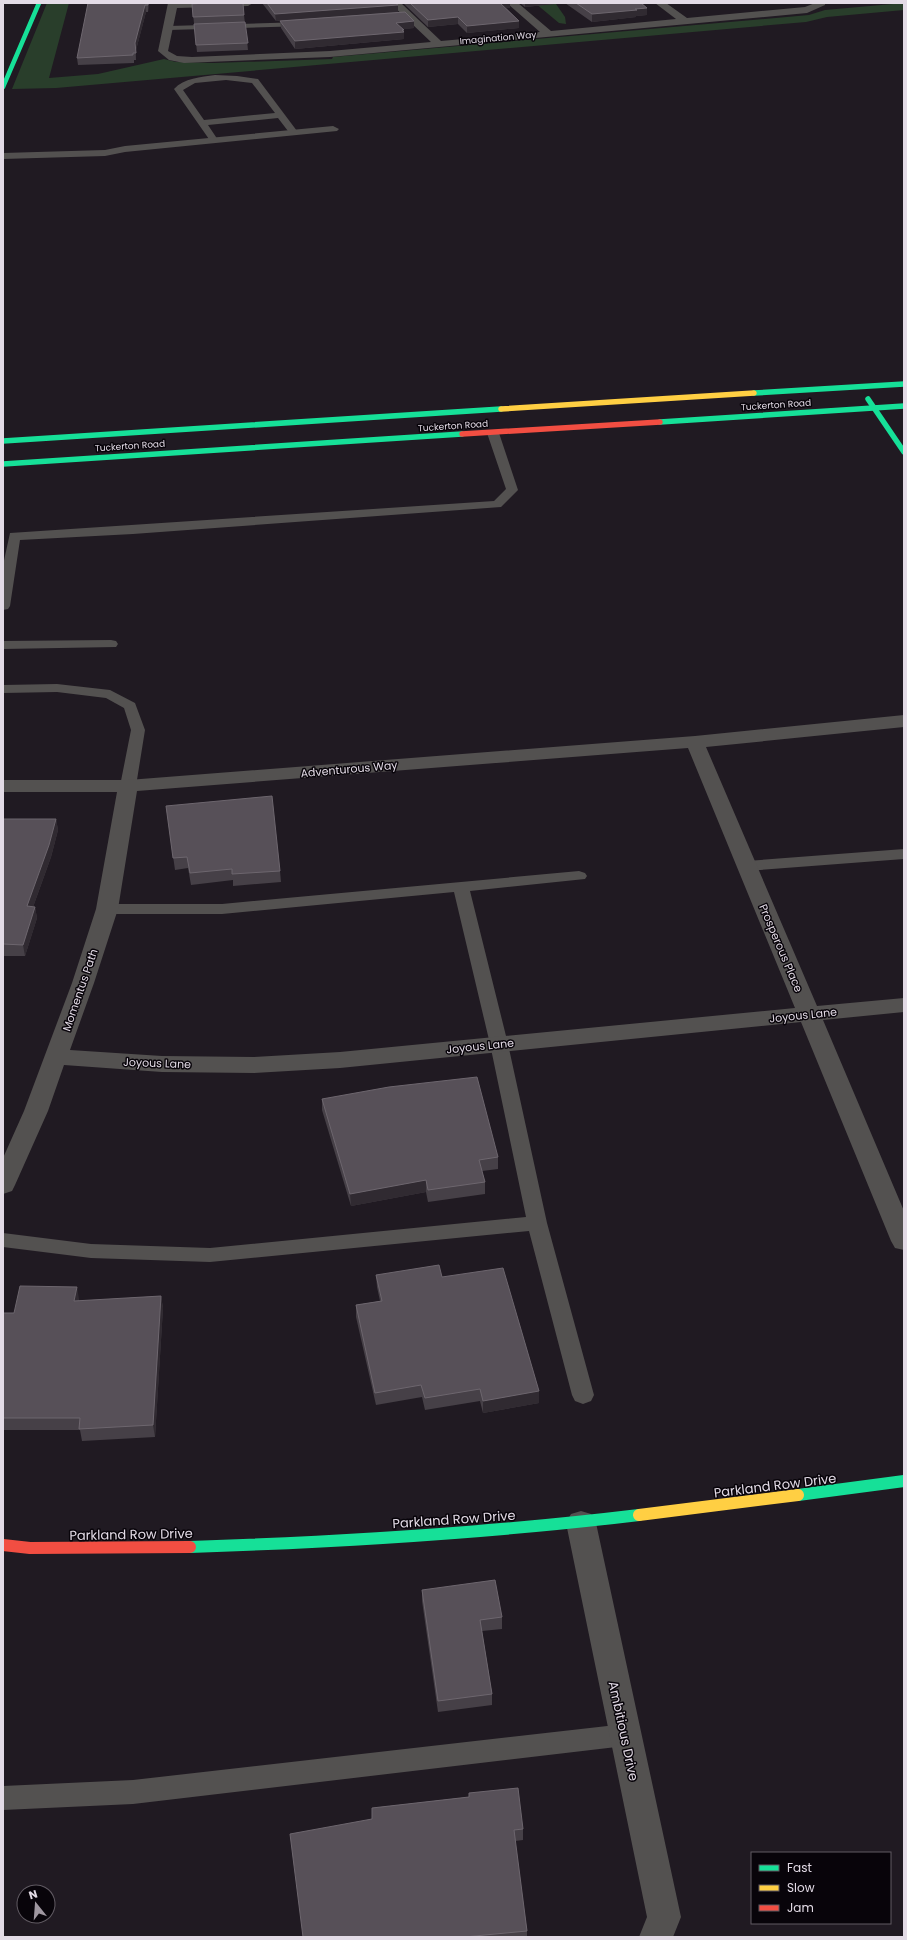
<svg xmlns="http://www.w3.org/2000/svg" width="907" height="1940" font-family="Poppins,sans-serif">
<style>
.green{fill:#293e2b}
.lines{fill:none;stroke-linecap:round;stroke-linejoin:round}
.lane{fill:#535150;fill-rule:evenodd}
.street{fill:#535150;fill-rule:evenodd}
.fast-far2{stroke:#16e098;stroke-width:4.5}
.fast-far1{stroke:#16e098;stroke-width:5.5}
.fast{stroke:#16e098;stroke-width:12}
.slow-far1{stroke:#ffcf43;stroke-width:5.5}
.slow{stroke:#ffcf43;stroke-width:12}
.jam-far1{stroke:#f24e42;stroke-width:5.5}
.jam{stroke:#f24e42;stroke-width:12}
.wall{fill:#464047}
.shaded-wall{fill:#302a31}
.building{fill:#575058;stroke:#6d666e}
.labels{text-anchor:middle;stroke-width:3;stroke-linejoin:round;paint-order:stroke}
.far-street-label{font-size:9px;fill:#e3dbe6;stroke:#08040a}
.street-label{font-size:11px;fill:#e3dbe6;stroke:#08040a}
.near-street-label{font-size:13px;fill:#e3dbe6;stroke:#08040a}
</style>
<rect width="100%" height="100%" fill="#201a22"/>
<!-- green -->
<g class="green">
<polygon points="47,3 69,3 49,78 98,74 164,59 176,62 214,63 332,59 333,57 809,15 825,10 904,3 904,10 827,17 806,22 56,88 12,89"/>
<polygon points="535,3 556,4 565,17 566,24 559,23"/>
</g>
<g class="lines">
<!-- lane -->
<g class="lane">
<polygon points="303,22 306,22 306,26 169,30 165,28 169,26"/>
<path d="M215,75L237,76L258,79L297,131V135H291L278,118L208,125L218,140L214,143L211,142L174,89C184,78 201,77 215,75ZM226,80L252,83L275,113L204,120L183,90L195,83Z"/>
<polygon points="493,430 499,433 518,490 501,507 133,534 20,540 10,606 8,609 3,610 3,565 10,533 494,501 506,489 487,433"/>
<polygon points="111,640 116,641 118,644 116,647 3,649 3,641"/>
<polygon points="57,684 110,690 135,703 145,730 136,786 133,789 123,789 120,786 131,730 124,708 106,698 57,692 3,693 3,685"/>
<polygon points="904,849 904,859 747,871 741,869 739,866 741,863 747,861"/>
<polygon points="579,871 585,873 587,876 585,879 470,891 508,1044 547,1223 594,1395 591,1401 583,1404 575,1401 572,1395 529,1231 210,1262 91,1258 3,1247 3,1233 91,1244 210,1248 526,1217 490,1044 454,892 222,914 107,914 101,913 99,909 101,905 107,904 222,904"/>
<polygon points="625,1724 634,1727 637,1735 634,1743 625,1746 133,1804 3,1810 3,1786 133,1780"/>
</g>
<!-- street -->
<g class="street">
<polygon points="168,3 253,3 248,6 177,8 168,51 177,56 192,57 330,51 431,42 390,3 401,3 441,41 540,32 507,3 518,3 551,31 676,19 655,3 666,3 687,18 805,7 815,3 825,3 825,5 807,13 330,57 184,63 169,60 158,51"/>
<polygon points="333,126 339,129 337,131 125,152 105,156 3,159 3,153 105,150 125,146"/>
<path d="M904,715V727L706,747L817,1006L904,998V1012L823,1020L904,1211V1250L895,1248L891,1241L801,1022L340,1068L254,1073L162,1072L64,1065L48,1111L15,1185L12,1191L3,1194V1158L24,1111L72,983L96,909L117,792H3V780H128L695,736ZM688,748L795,1008L340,1052L254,1057L162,1056L70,1050L94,983L118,909L137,791Z"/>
<polygon points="581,1511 591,1514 596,1523 681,1917 673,1937 639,1937 647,1917 566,1523 571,1514"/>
</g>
<!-- fast-far2 -->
<polyline class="fast-far2" points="3,87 39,3"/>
<!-- fast-far1 -->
<g class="fast-far1">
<polyline points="754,393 904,384"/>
<polyline points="868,399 904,452"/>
<polyline points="660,422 904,406"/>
<polyline points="3,441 501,409"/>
<polyline points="3,464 462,434"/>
</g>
<!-- fast -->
<g class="fast">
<polyline points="798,1495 904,1481"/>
<path d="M190,1547C340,1542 490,1533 639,1515"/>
</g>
<!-- slow-far1 -->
<polyline class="slow-far1" points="501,409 754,393"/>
<!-- slow -->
<polyline class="slow" points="639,1515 798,1495"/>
<!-- jam-far1 -->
<polyline class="jam-far1" points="462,434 660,422"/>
<!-- jam -->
<polyline class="jam" points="3,1545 30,1548 190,1547"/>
</g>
<!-- wall -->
<g class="wall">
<polygon points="88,3 149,3 148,12 146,12 136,50 136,60 134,60 134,63 78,65 77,58"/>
<polygon points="262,3 395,3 398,5 398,12 414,21 414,28 402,29 404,30 404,39 295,49 281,28 280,21 276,21"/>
<polygon points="403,3 510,3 510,8 506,8 519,21 519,28 467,33 458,24 428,27"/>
<polygon points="520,3 641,3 647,15 636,16 636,17 592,22 565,3 525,7"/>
<polygon points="192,4 244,15 248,50 197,52"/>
<polygon points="166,806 280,871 281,882 233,886 233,880 191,885 188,868 175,870"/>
<polygon points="3,819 56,819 58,830 51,857 33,907 35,907 37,918 25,956 3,956"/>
<polygon points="322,1099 498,1157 498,1169 482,1171 485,1182 485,1194 428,1202 426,1192 351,1206 322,1110"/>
<polygon points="376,1275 442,1277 539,1403 483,1413 480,1401 425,1410 422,1397 376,1405 356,1317 356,1305 380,1301 377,1287"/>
<polygon points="161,1296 163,1308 155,1437 82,1441 80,1430 3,1430 3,1313 14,1313 79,1299 79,1301"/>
<polygon points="422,1590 502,1617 502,1629 482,1631 492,1694 492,1705 438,1712 422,1601"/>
<polygon points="469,1793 523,1829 523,1840 515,1841 527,1931 527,1937 303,1937 372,1819 372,1808 469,1797"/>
</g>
<!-- shaded-wall -->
<g class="shaded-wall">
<polygon points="148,3 149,3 148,12"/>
<polygon points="499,3 510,3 510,8 499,9"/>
<polygon points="525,3 565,3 525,7"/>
<polygon points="145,5 146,12 136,50 136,60 135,43"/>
<polygon points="398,5 398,12 276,21 275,14"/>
<polygon points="647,8 647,15 636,16 636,17 592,22 592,14"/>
<polygon points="458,17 458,24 428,27 428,20"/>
<polygon points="414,21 414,28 396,30 396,23"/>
<polygon points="519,21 519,28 467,33 467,26"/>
<polygon points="404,30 404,39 295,49 295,41"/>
<polygon points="56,819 58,830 51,857 29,918 27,906"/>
<polygon points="35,907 37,918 25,956 23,945"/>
<polygon points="426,1180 426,1192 351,1206 350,1194"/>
<polygon points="77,1287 79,1299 76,1313 74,1301"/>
<polygon points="161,1296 163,1308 155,1437 153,1425"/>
<polygon points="539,1391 539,1403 483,1413 483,1401"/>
</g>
<!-- building -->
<g class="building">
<polygon points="88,3 148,3 148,5 145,5 135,43 136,53 133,53 133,55 77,58"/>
<polygon points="205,3 243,3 244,15 193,17 192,4"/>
<polygon points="267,3 395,3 398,5 275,14"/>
<polygon points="410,3 500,3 519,21 467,26 458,17 428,20"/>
<polygon points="576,3 641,3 647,8 635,9 637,10 592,14"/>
<polygon points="405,12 414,21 396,23 404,30 402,30 404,32 295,41 280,21"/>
<polygon points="245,22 248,43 196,45 194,24"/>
<polygon points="272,796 280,871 232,874 232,869 190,873 187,857 173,858 166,806"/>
<polygon points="3,819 56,819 49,845 27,906 35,907 23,945 3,944"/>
<polygon points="477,1077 498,1157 479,1160 485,1182 428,1190 426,1180 350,1194 322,1099 389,1087"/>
<polygon points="439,1265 442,1277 503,1268 539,1391 483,1401 480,1389 425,1398 421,1385 375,1393 356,1305 382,1301 376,1275"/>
<polygon points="20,1286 77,1287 74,1301 161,1296 153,1425 79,1429 80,1418 3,1418 3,1313 14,1313"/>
<polygon points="495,1580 502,1617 480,1620 492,1694 438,1701 422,1590"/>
<polygon points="518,1788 523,1829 514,1830 527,1931 464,1937 303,1937 290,1834 372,1819 372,1808 469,1797 469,1793"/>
</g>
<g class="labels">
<!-- far-street labels -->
<g class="far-street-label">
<text transform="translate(498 38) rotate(-5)" y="3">Imagination Way</text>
<text transform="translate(776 405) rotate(-4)" y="3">Tuckerton Road</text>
<text transform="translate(453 426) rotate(-4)" y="3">Tuckerton Road</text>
<text transform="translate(130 446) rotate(-4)" y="3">Tuckerton Road</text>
</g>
<!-- street labels -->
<g class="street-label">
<text transform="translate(349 769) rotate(-5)" y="4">Adventurous Way</text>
<text transform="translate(781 948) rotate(67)" y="4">Prosperous Place</text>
<text transform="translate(80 990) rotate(-71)" y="4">Momentus Path</text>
<text transform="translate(803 1015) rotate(-6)" y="4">Joyous Lane</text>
<text transform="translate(480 1046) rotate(-6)" y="4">Joyous Lane</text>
<text transform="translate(157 1063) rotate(2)" y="4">Joyous Lane</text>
</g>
<!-- near-street labels -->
<g class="near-street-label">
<text transform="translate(775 1485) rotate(-7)" y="5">Parkland Row Drive</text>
<text transform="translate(454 1519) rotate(-4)" y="5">Parkland Row Drive</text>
<text transform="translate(131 1534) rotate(-1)" y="5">Parkland Row Drive</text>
<text transform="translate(624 1731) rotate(78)" y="5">Ambitious Drive</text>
</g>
</g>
<!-- border -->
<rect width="907" height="1940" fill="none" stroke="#e3dbe6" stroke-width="8"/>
<!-- legend -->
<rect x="751" y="1852" width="140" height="72" fill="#08040a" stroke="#605a62"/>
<rect x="759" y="1865" width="20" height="6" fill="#16e098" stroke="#605a62"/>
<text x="787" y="1872" font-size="12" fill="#e3dbe6">Fast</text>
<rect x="759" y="1885" width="20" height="6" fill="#ffcf43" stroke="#605a62"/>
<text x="787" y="1892" font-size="12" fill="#e3dbe6">Slow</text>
<rect x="759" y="1905" width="20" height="6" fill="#f24e42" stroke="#605a62"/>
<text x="787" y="1912" font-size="12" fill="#e3dbe6">Jam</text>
<!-- north arrow -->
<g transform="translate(36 1904) rotate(343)"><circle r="19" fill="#08040a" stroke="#605a62"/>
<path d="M0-3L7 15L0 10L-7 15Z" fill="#9f97a1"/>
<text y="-6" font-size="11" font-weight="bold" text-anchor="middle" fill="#e3dbe6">N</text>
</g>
</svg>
